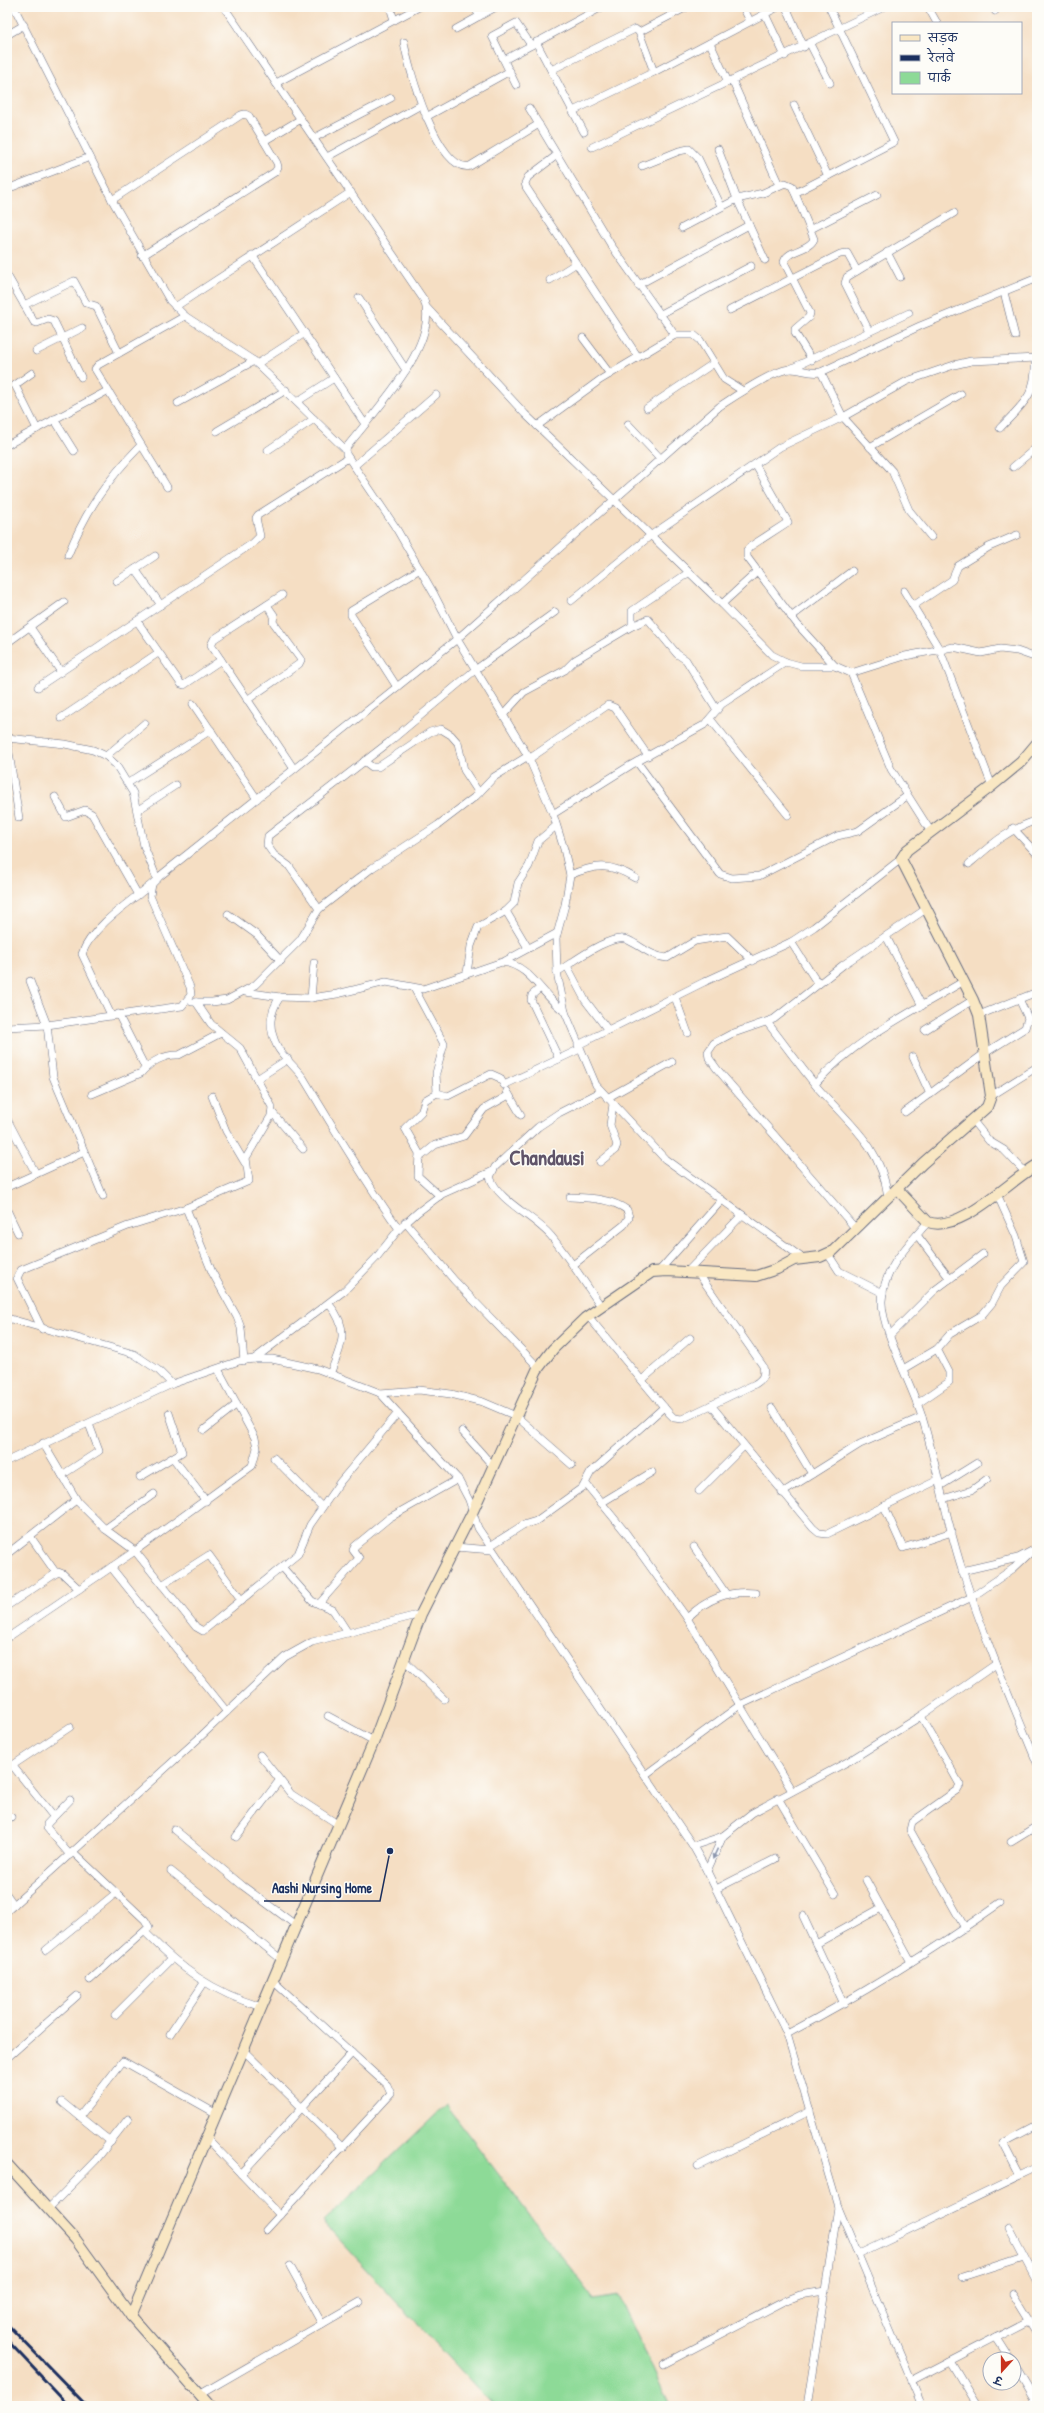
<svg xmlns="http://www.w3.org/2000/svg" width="1044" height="2413" font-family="'Patrick Hand','Playpen Sans Deva',sans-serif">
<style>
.green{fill:#8dda97;stroke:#54847a}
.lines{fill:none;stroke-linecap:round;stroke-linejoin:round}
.street-casing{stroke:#676c81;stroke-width:8}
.secondary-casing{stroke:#676c81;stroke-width:12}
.street{stroke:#fff;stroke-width:7}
.secondary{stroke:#f9e7c3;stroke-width:10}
.rail{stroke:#1b2f5e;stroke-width:3}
.oneway{fill:#8d97ae}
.labels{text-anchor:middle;stroke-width:3;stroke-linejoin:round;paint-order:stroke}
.town-label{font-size:21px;font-weight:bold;fill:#605469;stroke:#fdfcf7}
.leader{fill:none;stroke:#1b2f5e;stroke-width:1.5}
.callout-dot{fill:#1b2f5e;stroke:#fdfcf7;stroke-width:1.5}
.callout-label{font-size:14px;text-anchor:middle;font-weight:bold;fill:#1b2f5e;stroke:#fdfcf7;stroke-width:3;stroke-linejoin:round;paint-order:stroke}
</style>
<rect width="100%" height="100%" fill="#fdfcf7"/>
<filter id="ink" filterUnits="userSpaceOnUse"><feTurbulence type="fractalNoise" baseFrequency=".025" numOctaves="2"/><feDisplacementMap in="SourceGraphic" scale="8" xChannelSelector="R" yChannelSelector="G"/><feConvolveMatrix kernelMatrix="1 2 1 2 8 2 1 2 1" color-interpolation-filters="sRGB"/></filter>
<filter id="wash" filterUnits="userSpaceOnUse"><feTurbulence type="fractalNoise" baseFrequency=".012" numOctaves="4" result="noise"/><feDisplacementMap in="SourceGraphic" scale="16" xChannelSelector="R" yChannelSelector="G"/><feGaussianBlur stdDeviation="0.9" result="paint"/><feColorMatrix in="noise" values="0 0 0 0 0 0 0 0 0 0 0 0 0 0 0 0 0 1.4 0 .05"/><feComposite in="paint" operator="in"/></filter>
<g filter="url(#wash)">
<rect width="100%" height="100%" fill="#f5dec3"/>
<!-- green -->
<polygon class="green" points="446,2105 594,2300 619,2296 670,2406 494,2406 323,2222"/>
</g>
<g filter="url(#ink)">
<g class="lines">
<!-- street casing -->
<g class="street-casing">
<g id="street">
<polyline points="14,7 112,200 170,301 185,316 254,361 346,450"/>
<path d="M224,7L424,300C441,344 372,414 346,448V454L396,528L434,594L457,639L528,756L553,814L564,849L570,875L565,905L556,938L557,972L565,1012L596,1085L665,1159L801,1257"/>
<polyline points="390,7 394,20"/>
<polyline points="474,7 480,16"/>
<polyline points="743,7 750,21"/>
<polyline points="786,7 804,47"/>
<polyline points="928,7 937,23"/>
<polyline points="993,7 995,11"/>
<polyline points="765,14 785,56"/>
<polyline points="456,29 496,7"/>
<polyline points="639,32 687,7"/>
<polyline points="7,35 24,25"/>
<path d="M404,42C408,67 438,174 470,166L539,124"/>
<polyline points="536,42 584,132"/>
<polyline points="710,43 728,82"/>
<polyline points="810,44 830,83"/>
<polyline points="504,60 602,7"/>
<polyline points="551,70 635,29 639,32 654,72"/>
<polyline points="732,80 779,185"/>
<polyline points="276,83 419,7"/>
<polyline points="516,85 492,36 516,23 531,45"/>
<polyline points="794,105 828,176"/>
<polyline points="529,108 611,245 675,335"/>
<polyline points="573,111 654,72 778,7"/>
<polyline points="426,117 510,71"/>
<polyline points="314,138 391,98"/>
<polyline points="264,141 301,119"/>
<polyline points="592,147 884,7"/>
<polyline points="718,149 737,199 765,260"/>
<polyline points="557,155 528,177 525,183 526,187 638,357"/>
<polyline points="327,157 421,105"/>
<polyline points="642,166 679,151 689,149 698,158 721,206"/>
<polyline points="7,189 90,157"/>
<polyline points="795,193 894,142 829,7"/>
<polyline points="112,200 241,115 245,114 249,116 277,163 278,167 275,172 142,256"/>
<path d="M682,228L737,199L763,193L785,183L792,186L814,239C809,251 788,249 784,262L810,313L809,317L795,329V333L812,360"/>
<polyline points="811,229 877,195"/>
<polyline points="887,252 900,277"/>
<polyline points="252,255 365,424"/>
<polyline points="7,275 34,322 37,323 48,319 54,321 81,377"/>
<polyline points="550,280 575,264"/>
<polyline points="638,285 749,225"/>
<polyline points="1004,292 1015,336"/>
<polyline points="359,298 406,370"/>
<polyline points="24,305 74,281 86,303 96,306 119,353"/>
<polyline points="175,307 351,192"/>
<polyline points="427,308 525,414 722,604 772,655 786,662 801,666 835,666 851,673 891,769 931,832"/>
<polyline points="730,310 840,254 847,253 857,271"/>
<polyline points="659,315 751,266"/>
<polyline points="869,331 845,283 847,277 954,213"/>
<polyline points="583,338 610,374"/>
<polyline points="36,351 82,328"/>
<polyline points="257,364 305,333"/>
<polyline points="790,369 909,313"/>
<polyline points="821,372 843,417 892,471 909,510 931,537"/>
<polyline points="32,373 15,385 37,429"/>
<polyline points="298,401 334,378"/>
<polyline points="178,403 254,361"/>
<polyline points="647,408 714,363"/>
<polyline points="54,419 74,451"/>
<polyline points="628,424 661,459"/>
<polyline points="537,426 600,380 675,335 694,335 700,340 724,379 743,391"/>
<path d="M1000,428C1024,403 1037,395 1035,358"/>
<polyline points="217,431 286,390"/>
<polyline points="7,445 107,391"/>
<polyline points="870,447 961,394"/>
<polyline points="268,450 314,419"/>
<polyline points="755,464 788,522 751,546 747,550 747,557 797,624 835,666"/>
<polyline points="354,466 436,395"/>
<polyline points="1013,467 1037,447"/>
<polyline points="167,487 95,369 98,365 185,316"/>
<path d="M68,555C86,510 107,480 141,445"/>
<polyline points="135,569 161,605"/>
<polyline points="117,581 155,556"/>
<polyline points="904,591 940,650 992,786"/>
<polyline points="282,595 214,639 211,645 294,769"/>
<polyline points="571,601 650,536 780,447 843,417 907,381 954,365 971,361 1037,358"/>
<polyline points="722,604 758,571"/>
<polyline points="913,606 952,580 958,566 989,547 1017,535"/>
<polyline points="791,617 852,571"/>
<polyline points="137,621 181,684 184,685 221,660"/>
<polyline points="632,626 648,619 677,654 686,660 717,710"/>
<polyline points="30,627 61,672"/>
<polyline points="7,643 64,602"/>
<polyline points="851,673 905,656 953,647 981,653 1000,649 1017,651 1037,658"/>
<polyline points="38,687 253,543 260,536 256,518 258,515 348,458"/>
<polyline points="397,687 351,615 351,611 420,569"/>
<polyline points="247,700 299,664 301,660 273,622 274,615 267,605"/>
<polyline points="193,704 257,799"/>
<polyline points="503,715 524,692 565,670 575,660 632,626 632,611 688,573"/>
<polyline points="61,718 158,653"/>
<polyline points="711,720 788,815"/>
<polyline points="7,738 65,744 93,750 106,756 116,765 133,793 144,846 157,879"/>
<polyline points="7,739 19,818"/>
<polyline points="106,756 145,723"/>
<polyline points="529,759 608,705 615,708 648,756"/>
<polyline points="364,761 372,767 378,767 430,732 441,729 451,735 458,743 464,770 479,793"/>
<polyline points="637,762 720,874 732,878 759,876 837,836 858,831 907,796"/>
<polyline points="128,783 211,730"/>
<polyline points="55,797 66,817 85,810 92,814 138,895"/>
<polyline points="138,810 176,785"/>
<polyline points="553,814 631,765 704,725 722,704 786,662"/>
<polyline points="1013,828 1037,854"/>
<path d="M969,864C993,843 1006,831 1037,820"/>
<path d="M570,875C596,864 610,863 635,878"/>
<polyline points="319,909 289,866 274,855 267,845 268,836 388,743 475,670 555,612"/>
<polyline points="506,911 528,948"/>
<polyline points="228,914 257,935 281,961"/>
<polyline points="886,936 922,1006"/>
<polyline points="791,942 818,984"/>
<polyline points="503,962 557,933"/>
<polyline points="567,966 585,1000 608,1030"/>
<path d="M557,972C572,963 612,932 628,940C641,946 652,957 667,958L695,941L727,936L753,961"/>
<polyline points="467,973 471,946 478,927 506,911 514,903 518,883 529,866 538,841 556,826"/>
<polyline points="30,981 47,1025 53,1077 103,1196"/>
<polyline points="414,988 444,1044 436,1073 437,1093 425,1100 421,1112 405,1128 419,1153 418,1176 440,1196"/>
<polyline points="539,989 532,995 531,1000 559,1059"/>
<path d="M245,992L280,997L311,998L337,994L386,982L423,989L502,962C531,965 541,995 565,1012"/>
<path d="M280,997C269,1013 268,1028 277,1046C283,1058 296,1067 304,1079C335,1130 364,1180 399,1229"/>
<polyline points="675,997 688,1033"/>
<polyline points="311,998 314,963"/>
<polyline points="192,1002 212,1002 227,1000 255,985 300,940 319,909 372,868 438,825 476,796 494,777 528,756"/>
<polyline points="118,1014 145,1067"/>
<path d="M111,1015L82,954C91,927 131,901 152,884"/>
<polyline points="979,1015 1037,992"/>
<path d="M767,1022C784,1044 800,1066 817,1087C849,1124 881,1145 888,1197"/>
<path d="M7,1027L47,1025L182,1006L191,995L190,987L150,896L152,884L160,876L457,639L720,406C734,397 775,369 791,369C802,369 809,374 821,372L920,326L1037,278"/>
<polyline points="925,1030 973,1000"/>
<polyline points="578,1045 704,982 791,942 814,927 901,859"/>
<polyline points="913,1057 930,1094"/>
<polyline points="257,1079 288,1059"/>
<path d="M815,1084C856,1038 912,1012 964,981"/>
<polyline points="507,1091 521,1115"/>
<path d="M600,1092L559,1113L538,1127L495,1167L490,1177C499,1202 533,1215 551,1236C569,1258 584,1282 601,1306"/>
<polyline points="437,1093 448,1096 491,1074 500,1078 504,1085 580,1049"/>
<path d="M92,1094L141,1073C150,1062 165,1054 179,1055L221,1033"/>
<polyline points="212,1096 226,1131 245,1163"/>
<polyline points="991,1096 1037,1067"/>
<polyline points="607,1098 672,1062"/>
<polyline points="272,1112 303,1149"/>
<polyline points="905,1112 985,1053 1025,1028 1028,1018 1019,999"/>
<polyline points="7,1119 36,1174"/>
<polyline points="973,1121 989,1141 1004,1150 1025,1172"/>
<polyline points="419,1158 435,1145 464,1136 484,1109 509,1095"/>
<polyline points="600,1162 615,1150 617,1145 610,1125 613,1104"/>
<polyline points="7,1187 84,1152"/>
<path d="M570,1197C588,1198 611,1198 627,1210L629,1217L624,1225L573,1265"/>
<polyline points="186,1208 212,1272 237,1317 241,1328 244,1361"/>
<polyline points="7,1210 18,1233"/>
<polyline points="405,1222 454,1280 539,1368"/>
<path d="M928,1222C908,1245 883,1269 882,1301C881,1329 913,1387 922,1417C938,1468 946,1522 963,1572C984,1637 1011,1700 1037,1763"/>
<polyline points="856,1229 717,1069 709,1058 708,1052 714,1043 731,1034 774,1019 843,965 926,909"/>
<polyline points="917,1235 950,1279"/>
<polyline points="828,1254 839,1271 883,1293"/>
<polyline points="659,1271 722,1200"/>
<polyline points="687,1272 742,1215"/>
<path d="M329,1304C351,1330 341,1346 330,1374"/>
<path d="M588,1316L669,1413L674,1418L682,1419L755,1384C763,1379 765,1375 763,1366L698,1273"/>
<polyline points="7,1318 134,1354 158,1370 172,1384"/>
<polyline points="42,1329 17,1278 21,1270 128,1226 186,1208 249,1181 246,1158 271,1116 272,1107 240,1048 211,1024 196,1002"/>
<polyline points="890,1335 935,1290 983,1254"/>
<polyline points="254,1359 344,1291 376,1258 399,1229 418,1212 442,1194 491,1172"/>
<polyline points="903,1369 937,1349 950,1334 982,1315 992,1303 1001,1286 1024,1262 1016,1236 997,1194"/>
<polyline points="642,1380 690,1338"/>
<polyline points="380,1393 419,1390 451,1394 483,1402 516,1416 572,1465"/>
<polyline points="917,1404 949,1382 949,1372 937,1349"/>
<polyline points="711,1405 813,1528 819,1533 827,1534 938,1480"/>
<polyline points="772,1408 812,1474"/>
<polyline points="204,1430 237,1404"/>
<polyline points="462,1431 493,1466"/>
<polyline points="43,1443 78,1502 105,1529 135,1551 196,1627 203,1631 298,1554 310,1525 340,1482 398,1413"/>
<polyline points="173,1458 206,1501"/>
<polyline points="274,1458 322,1507"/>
<polyline points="7,1461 172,1384 239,1361 254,1359 272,1359 318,1369 380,1393 458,1479 469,1500 478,1528 693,1846 707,1871 787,2034 838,2207 922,2406"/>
<polyline points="62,1475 99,1451 89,1424"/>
<polyline points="140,1477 182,1452 169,1413"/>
<polyline points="586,1484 626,1533 687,1618 792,1791"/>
<polyline points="940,1486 977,1463"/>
<polyline points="699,1491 743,1447"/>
<polyline points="782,1493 860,1444 922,1417"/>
<polyline points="943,1499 972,1490 987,1479"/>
<polyline points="601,1503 652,1472"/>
<polyline points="884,1506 903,1548 952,1532"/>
<polyline points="105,1529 154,1494"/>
<polyline points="30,1536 56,1573"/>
<polyline points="490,1546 523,1525 536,1521 583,1487 591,1472 664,1407"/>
<polyline points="455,1547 492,1550"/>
<polyline points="694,1547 726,1594"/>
<polyline points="7,1554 76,1500"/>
<polyline points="111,1567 227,1712"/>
<polyline points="283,1568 312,1601 333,1610 348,1633"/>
<polyline points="962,1571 1018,1558 1037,1548"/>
<polyline points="162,1585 209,1555 242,1601"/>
<polyline points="319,1604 359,1558 353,1550 355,1546 389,1518 458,1479"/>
<polyline points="7,1606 58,1572 63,1574 79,1589"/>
<path d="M687,1618C707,1599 728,1590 756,1593"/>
<polyline points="7,1638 135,1551 252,1466 257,1448 255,1438 218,1369"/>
<polyline points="403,1659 444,1699"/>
<polyline points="328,1716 374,1741"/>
<polyline points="921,1716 960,1785 957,1790 912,1822 910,1830 965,1928"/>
<polyline points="260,1755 291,1794 339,1825"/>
<polyline points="12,1765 53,1816"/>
<polyline points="7,1769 70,1727"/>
<polyline points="645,1775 740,1705 972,1597 1014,1568 1032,1551"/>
<polyline points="778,1798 835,1894"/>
<polyline points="70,1800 47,1824 47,1828 70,1855"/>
<polyline points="7,1820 11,1817"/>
<polyline points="174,1829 243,1886 297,1926"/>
<polyline points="236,1837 279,1781"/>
<polyline points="1011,1842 1037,1826"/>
<polyline points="693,1846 723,1836 752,1813 849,1761 921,1716 996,1664"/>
<polyline points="73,1852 145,1920 149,1927 90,1980"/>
<polyline points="171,1871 282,1960"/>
<polyline points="707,1871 723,1836"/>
<polyline points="866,1880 911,1962"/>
<polyline points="716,1889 775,1859"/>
<polyline points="7,1895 14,1905"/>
<polyline points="7,1911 198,1739 285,1657 312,1642 421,1614"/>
<polyline points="803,1916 844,2004"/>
<path d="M145,1932C181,1969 212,1992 262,2007"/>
<polyline points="816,1944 881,1908"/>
<polyline points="46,1950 116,1893"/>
<polyline points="115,2015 171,1959"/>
<polyline points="170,2034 204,1983"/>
<path d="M787,2034C861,1995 932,1951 1000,1903"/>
<polyline points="244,2051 343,2148"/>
<polyline points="7,2058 77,1996"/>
<polyline points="62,2102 111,2142"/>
<polyline points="80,2116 123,2061 217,2114"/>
<polyline points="207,2138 280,2215"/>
<polyline points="698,2166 810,2111"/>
<polyline points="241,2174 352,2053"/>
<polyline points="1020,2176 1003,2143 1037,2125"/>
<polyline points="48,2209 96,2160 128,2119"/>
<polyline points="1009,2228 1037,2281"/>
<polyline points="266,2230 391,2094 387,2085 273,1981"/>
<polyline points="858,2254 1037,2168"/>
<polyline points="290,2266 322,2324"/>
<polyline points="962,2277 1024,2257"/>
<polyline points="1013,2293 1037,2332"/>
<polyline points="996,2337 1010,2359"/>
<polyline points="950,2361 977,2406"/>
<polyline points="664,2364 785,2301 800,2295 825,2291"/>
<polyline points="1014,2366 1037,2405"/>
<polyline points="911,2381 1029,2320"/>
<polyline points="199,2395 360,2302"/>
<polyline points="807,2406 838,2207"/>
</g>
</g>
<!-- secondary casing -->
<g class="secondary-casing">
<g id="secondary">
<path d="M897,1189L928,1222C960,1234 1010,1180 1037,1165"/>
<polyline points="7,2164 76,2240 131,2316 210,2406"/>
<polyline points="131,2316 374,1741 421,1614 472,1513 537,1370 553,1349 585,1318 652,1272 667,1271 756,1276 777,1269 794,1260 820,1257 833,1251 923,1163 987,1107 991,1096 979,1015 973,1000 901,859 907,850 992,786 1021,762 1037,743"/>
</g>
</g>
<!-- street -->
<use href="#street" class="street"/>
<!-- secondary -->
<use href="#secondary" class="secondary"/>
<!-- rail -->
<g class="rail">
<polyline points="7,2324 87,2406"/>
<polyline points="7,2340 69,2406"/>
</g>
</g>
<!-- one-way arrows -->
<defs><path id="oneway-solid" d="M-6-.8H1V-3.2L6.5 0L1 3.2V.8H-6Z"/></defs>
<use class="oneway" href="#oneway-solid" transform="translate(715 1854) rotate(115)"/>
</g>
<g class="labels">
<!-- town labels -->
<g class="town-label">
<text x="547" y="1165">Chandausi</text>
</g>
</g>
<!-- callouts -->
<path class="leader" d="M390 1851L380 1901H264"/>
<circle class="callout-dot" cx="390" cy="1851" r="4"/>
<g class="callout-label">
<text x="322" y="1893">Aashi Nursing Home</text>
</g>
<!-- margin -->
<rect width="1044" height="2413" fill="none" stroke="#fdfcf7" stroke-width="24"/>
<!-- legend -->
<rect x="892" y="22" width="130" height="72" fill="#fdfcf7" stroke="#a3aaba"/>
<rect x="900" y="35" width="20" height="6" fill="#f9e7c3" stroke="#a3aaba"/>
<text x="928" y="42" font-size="12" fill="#1b2f5e">सड़क</text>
<rect x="900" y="55" width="20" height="6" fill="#1b2f5e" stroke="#a3aaba"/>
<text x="928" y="62" font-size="12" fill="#1b2f5e">रेलवे</text>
<rect x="900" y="72" width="20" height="12" fill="#8dda97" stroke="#a3aaba"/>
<text x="928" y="82" font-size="12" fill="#1b2f5e">पार्क</text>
<!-- north arrow -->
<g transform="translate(1002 2371) rotate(201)"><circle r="19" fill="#fdfcf7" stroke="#a3aaba"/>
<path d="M0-3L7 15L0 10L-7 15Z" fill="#c8321e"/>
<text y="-6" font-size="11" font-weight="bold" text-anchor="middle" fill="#1b2f5e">उ</text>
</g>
</svg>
